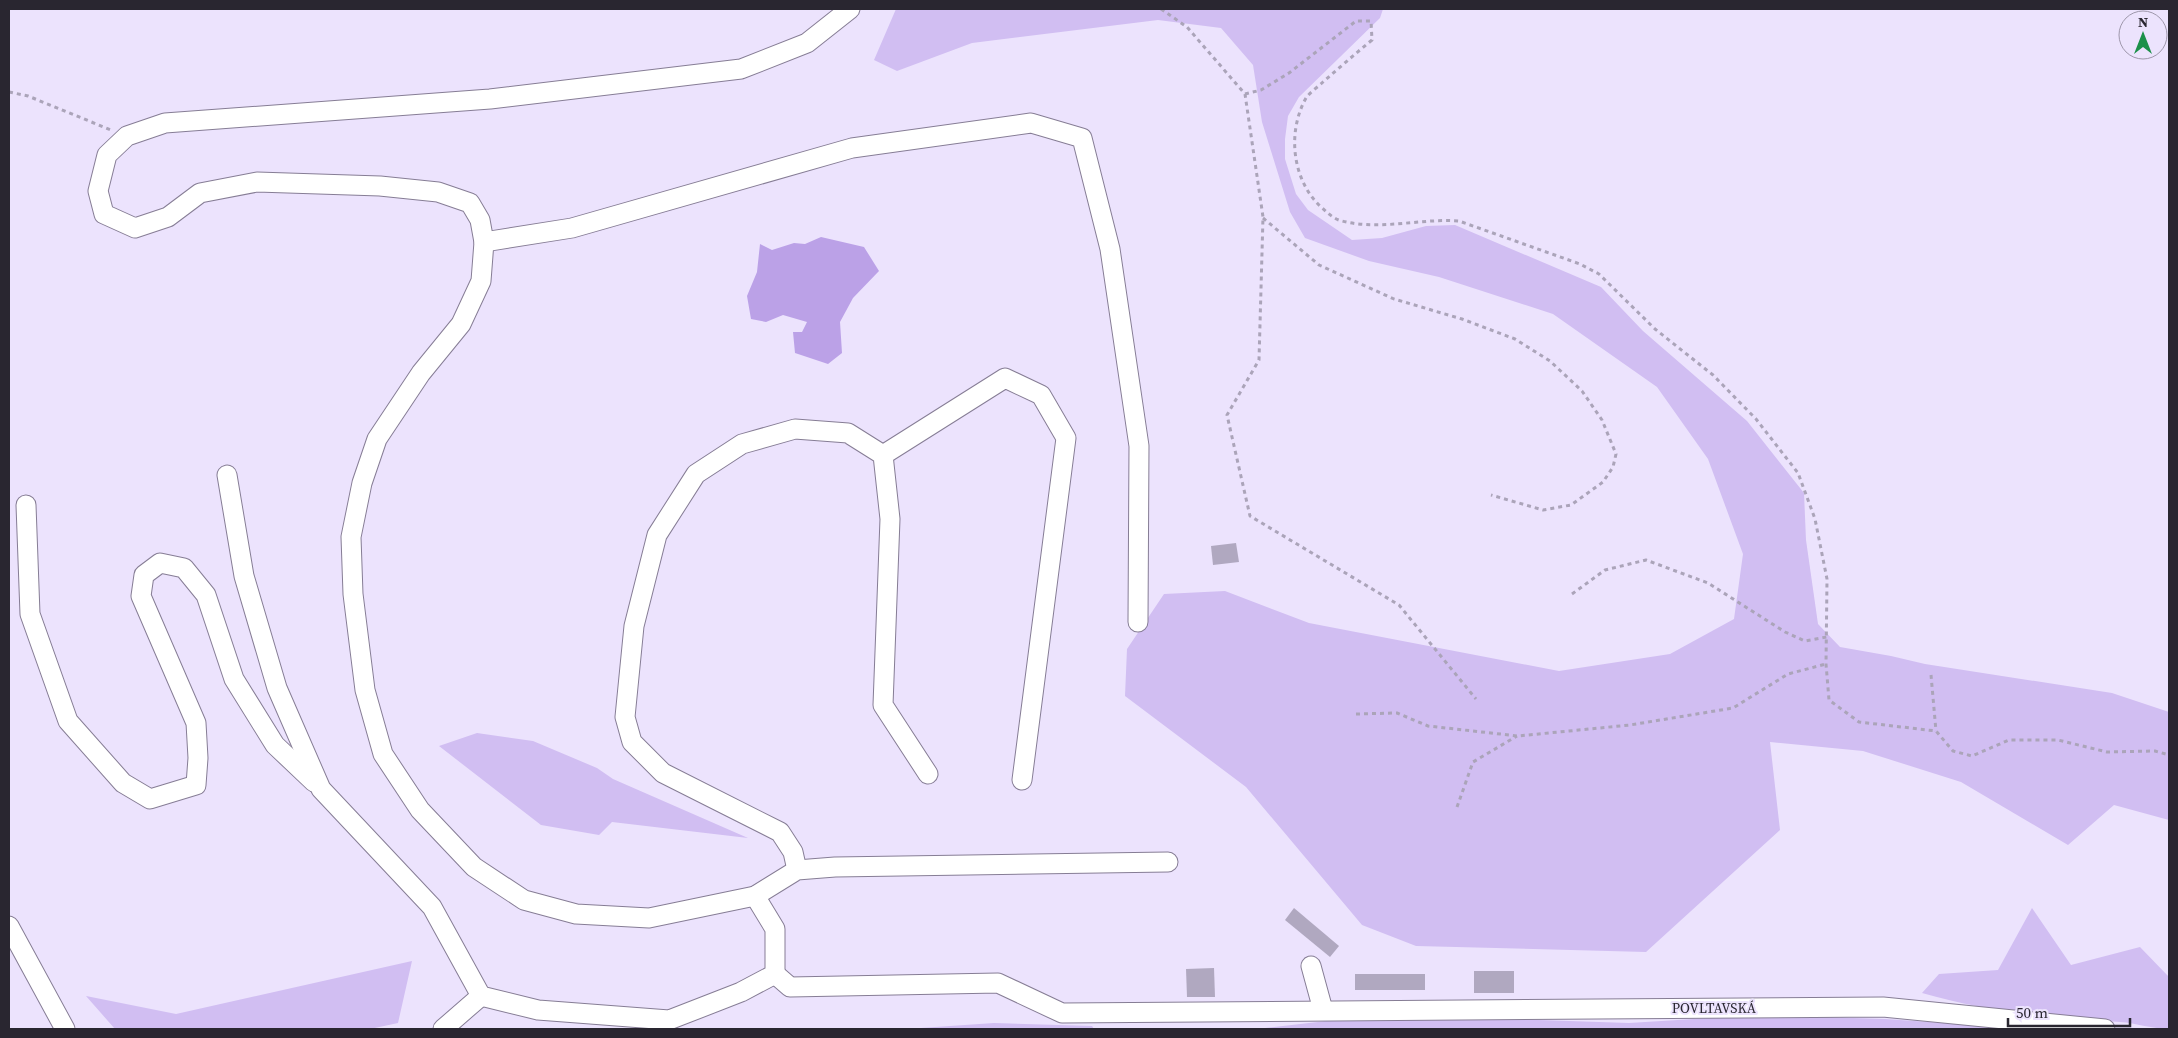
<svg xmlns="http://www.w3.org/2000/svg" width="2178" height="1038" font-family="'Source Serif 4',serif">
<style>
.green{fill:#d1bef2}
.water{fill:#bba1e7}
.building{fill:#b0a8c0}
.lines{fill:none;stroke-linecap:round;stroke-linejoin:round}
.minor-casing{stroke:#867d95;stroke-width:21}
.path{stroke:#aba4b9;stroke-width:3;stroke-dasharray:4 4;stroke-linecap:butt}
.minor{stroke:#fff;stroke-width:19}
.labels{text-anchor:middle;stroke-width:4;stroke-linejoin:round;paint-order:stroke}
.street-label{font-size:14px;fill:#292630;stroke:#ece3fd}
</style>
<rect width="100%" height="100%" fill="#ece3fd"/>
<!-- green -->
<g class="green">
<polygon points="896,9 1383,9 1380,18 1299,97 1288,116 1285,139 1285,159 1296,194 1308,210 1352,240 1382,238 1426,226 1455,225 1601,287 1643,331 1747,421 1804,493 1806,540 1818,624 1840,647 1891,656 1925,664 2112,693 2169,712 2169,820 2114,805 2068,845 1961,782 1863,751 1770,742 1780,830 1646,952 1416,946 1362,925 1246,787 1125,696 1127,649 1164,594 1225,591 1309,623 1559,671 1670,654 1734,619 1743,554 1708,459 1657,387 1553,314 1439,277 1369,261 1305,238 1290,212 1262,122 1253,65 1221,28 1158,20 972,43 897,71 874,60"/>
<polygon points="477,733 533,741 597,768 613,779 748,838 612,822 599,835 541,825 439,746"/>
<path d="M2032,908L2071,965L2140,947L2169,977V1029C2153,1029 2136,1023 2120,1022C2053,1017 1987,1012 1922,993L1939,974L1998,970Z"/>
<polygon points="412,961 398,1023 370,1029 115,1029 86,996 176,1014"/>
<polygon points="1759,1015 1885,1019 2032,1029 1256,1029 1335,1020 1480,1018 1629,1023"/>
<polygon points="994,1023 1092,1026 1094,1029 906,1029"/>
</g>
<!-- water -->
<polygon class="water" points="821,237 864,247 879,271 853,298 840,322 842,353 828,364 795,353 793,332 802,332 807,322 783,315 766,322 751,319 747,296 757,272 760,244 772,250 794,243 805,244"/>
<!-- building -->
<g class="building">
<polygon points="1236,543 1239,562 1213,565 1211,546"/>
<polygon points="1294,908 1339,946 1330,957 1285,920"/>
<polygon points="1214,968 1215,997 1187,997 1186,969"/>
<rect x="1474" y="971" width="40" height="22"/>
<rect x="1355" y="974" width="70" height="16"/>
</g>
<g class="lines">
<!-- minor casing -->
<g class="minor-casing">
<g id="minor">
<polyline points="850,9 807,43 741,69 490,99 165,123 127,136 107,155 98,191 104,214 135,228 168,217 200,193 257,182 380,186 438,192 470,203 480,220 484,242 481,281 461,324 421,373 377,439 362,483 351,537 353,594 365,690 383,754 420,810 474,867 524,900 576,914 649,918 755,896 797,870 835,867 1168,862"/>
<polyline points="484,242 572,228 852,148 1031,123 1082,138 1110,249 1139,446 1138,622"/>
<polyline points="883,455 1005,378 1041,395 1066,438 1022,780"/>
<polyline points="227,475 244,576 277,688 321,789 432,907 481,996 538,1010 669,1020 741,992 775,974 775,929 755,896"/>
<polyline points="26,505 30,614 68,721 123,783 150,799 196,785 198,758 196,723 141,596 144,575 160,563 184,568 206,595 234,679 275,745 314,782"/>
<polyline points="797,870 793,852 780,832 663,773 632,742 625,717 634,626 657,535 696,474 742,444 795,429 848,433 883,455 890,519 883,705 928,774"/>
<polyline points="9,926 65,1029"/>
<polyline points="1311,966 1323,1010"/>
<polyline points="775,974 790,987 998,983 1062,1013 1883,1007 2105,1029"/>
<polyline points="443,1029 481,996"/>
</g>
</g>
<!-- path -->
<g class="path">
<polyline points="1161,9 1187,27 1245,94 1263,217 1259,360 1227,415 1250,516 1399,605 1476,699"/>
<polyline points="9,92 28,96 111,130"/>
<path d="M1245,94L1261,90L1289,73L1356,21H1371L1372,40C1355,54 1339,68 1323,82C1318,87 1310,92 1306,98C1287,132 1292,179 1320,206C1327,212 1333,219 1342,221C1381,231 1420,218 1459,221L1580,264L1599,274L1655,329L1713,375L1756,419L1798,473L1815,519L1827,579L1826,664L1829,700L1859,722L1936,731L1953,751L1972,756L2009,740H2058L2107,752L2155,751L2169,755"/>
<polyline points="1263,218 1319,265 1394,299 1462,319 1515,339 1550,361 1582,391 1602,420 1616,454 1613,467 1603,482 1571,505 1543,510 1491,495"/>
<polyline points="1572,594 1605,570 1646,560 1708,583 1785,632 1805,641 1827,637"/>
<polyline points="1931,675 1936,731"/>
<polyline points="1356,714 1397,713 1428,726 1518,736 1630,725 1733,708 1788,674 1826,664"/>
<polyline points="1457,807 1473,762 1517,736"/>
</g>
<!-- minor -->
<use href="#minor" class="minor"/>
</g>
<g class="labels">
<!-- street labels -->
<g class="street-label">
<text x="1714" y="1013">POVLTAVSKÁ</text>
</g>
</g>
<!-- border -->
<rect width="2178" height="1038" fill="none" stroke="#292630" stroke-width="20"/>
<!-- north arrow -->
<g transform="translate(2143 35)"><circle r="24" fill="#ece3fd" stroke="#9e97ab"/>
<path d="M0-4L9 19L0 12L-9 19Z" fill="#1c904a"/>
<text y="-8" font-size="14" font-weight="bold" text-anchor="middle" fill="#292630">N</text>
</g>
<!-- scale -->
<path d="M2008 1018v8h122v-8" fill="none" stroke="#292630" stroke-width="2.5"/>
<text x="2016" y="1018" font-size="15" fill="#292630" stroke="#ece3fd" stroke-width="4" paint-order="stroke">50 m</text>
</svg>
